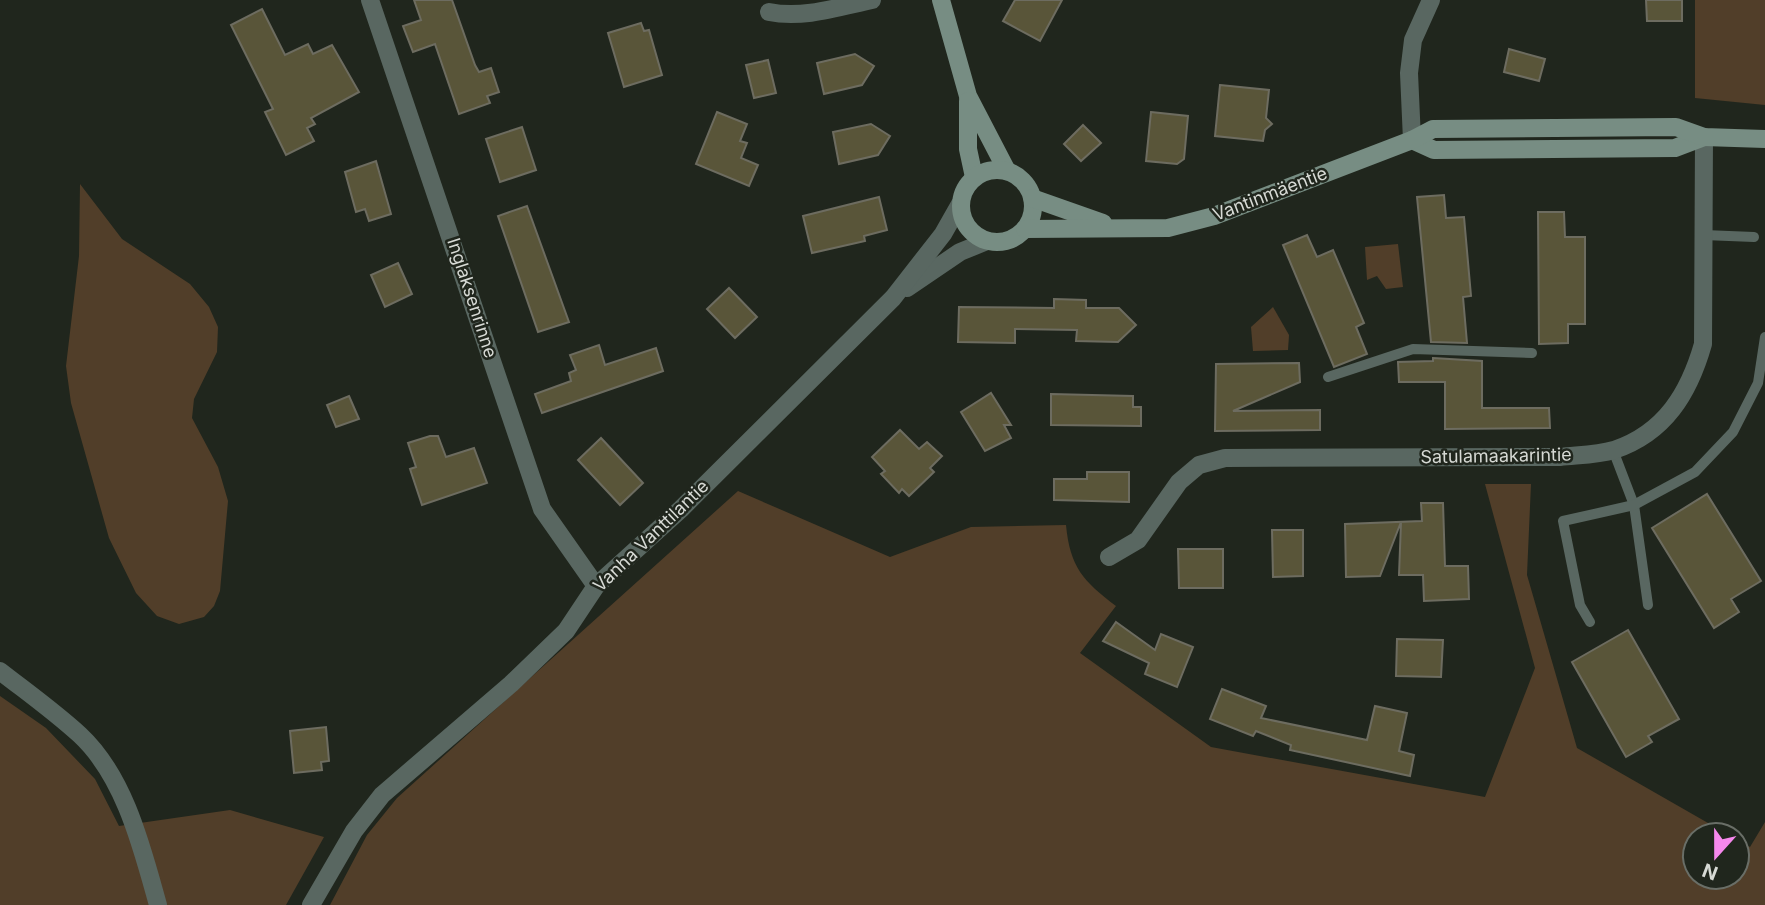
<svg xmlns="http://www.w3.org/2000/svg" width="1765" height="905" font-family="Inter,sans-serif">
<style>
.green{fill:#513e29}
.building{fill:#595539;stroke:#6d6c60;stroke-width:2}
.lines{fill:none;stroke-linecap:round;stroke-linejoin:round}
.lane{stroke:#596761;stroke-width:10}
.street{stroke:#596761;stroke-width:18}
.secondary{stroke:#778d83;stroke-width:18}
.labels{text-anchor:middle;stroke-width:5;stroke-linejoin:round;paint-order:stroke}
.street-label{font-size:18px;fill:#d7dad5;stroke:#20261d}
</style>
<rect width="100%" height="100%" fill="#20261d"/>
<!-- green -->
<g class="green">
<polygon points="1695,0 1765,0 1765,105 1695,98"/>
<polygon points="80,184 122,239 190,284 209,307 218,327 217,352 194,399 192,418 218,467 228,501 220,591 214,606 204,617 179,624 157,616 136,593 109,538 71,403 66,366 79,256"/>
<polygon points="1398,244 1403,287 1386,289 1377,276 1367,280 1365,247"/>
<polygon points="1273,307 1289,335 1288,350 1253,351 1251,327"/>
<path d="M1485,484H1531L1527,575L1577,748L1729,835H1695V877H1737V840L1750,847L1765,822V905H330L367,835L397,798L738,491L890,557L971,527L1066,525C1070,567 1083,581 1116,606L1080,653L1211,747L1485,797L1535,668Z"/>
<polygon points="0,696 46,728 95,779 119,826 230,810 324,837 286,905 0,905"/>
</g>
<!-- building -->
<g class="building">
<polygon points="414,0 452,0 475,65 479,72 491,68 499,92 487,96 490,103 459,114 435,44 413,52 403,26 421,20"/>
<polygon points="1015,0 1062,0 1040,41 1003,21"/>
<polygon points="1646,0 1682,0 1682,21 1647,21"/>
<polygon points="262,9 285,55 308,44 313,54 332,45 359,92 311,118 315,124 307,128 314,141 286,155 265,112 273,109 231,25"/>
<polygon points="641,23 644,31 649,30 662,75 624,87 608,33"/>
<polygon points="1509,49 1545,59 1539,81 1504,72"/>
<polygon points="855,54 874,66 862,85 824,94 817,63"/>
<polygon points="768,60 776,93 754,98 746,65"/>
<polygon points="1220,85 1269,90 1266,118 1272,124 1265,130 1263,141 1215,136"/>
<polygon points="717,112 747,124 740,141 747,143 741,158 758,165 749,186 696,164"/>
<polygon points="1151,112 1188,116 1184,159 1177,164 1146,161"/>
<polygon points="871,124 890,136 878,155 839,164 833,132"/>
<polygon points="1083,125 1101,143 1081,161 1064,144"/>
<polygon points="522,127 536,170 500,182 486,139"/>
<polygon points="376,161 391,214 369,221 365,209 356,212 345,172"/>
<polygon points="1444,195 1446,218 1464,217 1471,296 1463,297 1467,343 1431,342 1417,197"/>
<polygon points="879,197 887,230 864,236 865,241 812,253 803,216"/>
<polygon points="527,206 569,322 538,332 498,216"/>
<polygon points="1538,212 1564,212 1565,237 1585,237 1585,324 1568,324 1568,343 1539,344"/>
<polygon points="1307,235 1317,257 1333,250 1364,323 1356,327 1367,354 1334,367 1283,245"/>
<polygon points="398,263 412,294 385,307 371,275"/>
<polygon points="729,288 757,317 735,338 707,309"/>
<polygon points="1054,299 1086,300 1086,308 1119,308 1136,325 1118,342 1076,341 1077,330 1015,329 1015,343 958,342 959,307 1054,308"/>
<polygon points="599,345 605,365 656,348 663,371 542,413 535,394 571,381 569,373 576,370 570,355"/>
<polygon points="1433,358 1482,361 1482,408 1549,408 1550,428 1445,429 1445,382 1399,382 1398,362 1433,361"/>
<polygon points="1299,363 1300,382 1233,411 1320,410 1320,430 1215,431 1216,364"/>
<polygon points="991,393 1011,425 1004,425 1011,438 985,451 961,412"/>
<polygon points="1051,394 1133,396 1133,407 1141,407 1141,426 1051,425"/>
<polygon points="349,396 359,419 336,427 327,405"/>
<polygon points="900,430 919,449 927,442 942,456 930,468 934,472 909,496 902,489 899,493 881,474 885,471 872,457"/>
<polygon points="430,436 438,436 446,457 474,448 487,483 422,505 410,469 416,467 408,443"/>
<polygon points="601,438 643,483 620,505 578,460"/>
<polygon points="1087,472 1129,472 1129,502 1054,500 1054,479 1087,479"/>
<polygon points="1707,494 1761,581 1731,599 1739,612 1714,628 1652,528"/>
<polygon points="1421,503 1443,503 1445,566 1468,566 1469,599 1424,601 1423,575 1399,575 1401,522 1380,576 1346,577 1345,524 1422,521"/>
<polygon points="1272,530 1303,530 1303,576 1273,577"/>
<polygon points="1178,549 1223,549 1223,588 1179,588"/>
<polygon points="1116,622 1155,650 1161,634 1193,647 1177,687 1145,674 1149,663 1103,641"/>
<polygon points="1628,630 1679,719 1648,736 1652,742 1626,757 1572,662"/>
<polygon points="1397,639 1443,640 1441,677 1396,676"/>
<polygon points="1222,689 1266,706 1261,718 1367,740 1375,706 1407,713 1399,751 1414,755 1410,776 1290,750 1291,745 1256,731 1253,736 1210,719"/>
<polygon points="326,727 329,761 321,762 322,770 294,773 290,731"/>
</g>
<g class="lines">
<!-- lane -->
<g class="lane">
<polyline points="1704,235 1754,237"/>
<polyline points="1328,377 1413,349 1532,353"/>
<polyline points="1613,450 1634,505 1648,605"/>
<polyline points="1590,622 1580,605 1563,521 1634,505 1695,472 1733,432 1758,383 1765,337"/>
</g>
<!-- street -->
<g class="street">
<polyline points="370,0 542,509 596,586"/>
<path d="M769,12C803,19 839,7 872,0"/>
<polyline points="1412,140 1409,73 1413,40 1431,0"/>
<polyline points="907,288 960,252 987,241"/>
<path d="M1109,557L1138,540L1179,482L1199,465L1225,458L1560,457C1577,455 1597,455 1614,450C1665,433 1689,393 1703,344L1704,137"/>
<path d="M0,671C27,692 55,712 80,735C125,777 142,848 158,905"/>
<polyline points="311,905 354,831 382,795 511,684 566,631 596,586 681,509 893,298 943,234 960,204"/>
</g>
<!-- secondary -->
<g class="secondary">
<polyline points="941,0 968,96 1007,171"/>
<polyline points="968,101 968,149 974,177"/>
<polyline points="1412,140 1434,150 1675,148 1704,137"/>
<circle cx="997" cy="206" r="36"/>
<polyline points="1032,198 1103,223"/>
<polyline points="1025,229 1168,228 1214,216 1412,140 1433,129 1676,127 1704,137 1765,139"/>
</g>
</g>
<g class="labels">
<!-- street labels -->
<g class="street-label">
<text transform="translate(1270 194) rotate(-21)" y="6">Vantinmäentie</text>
<text transform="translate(472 298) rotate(72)" y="6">Inglaksenrinne</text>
<text transform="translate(1496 456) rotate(-1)" y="6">Satulamaakarintie</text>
<text transform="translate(651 536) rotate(-44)" y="6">Vanha Vanttilantie</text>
</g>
</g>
<!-- north arrow -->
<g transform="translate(1716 856) rotate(201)"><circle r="33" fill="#20261d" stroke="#696e67" stroke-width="2"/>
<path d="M0-5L12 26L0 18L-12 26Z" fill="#f688ed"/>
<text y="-10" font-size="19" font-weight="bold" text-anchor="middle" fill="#d7dad5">N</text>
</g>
</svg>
